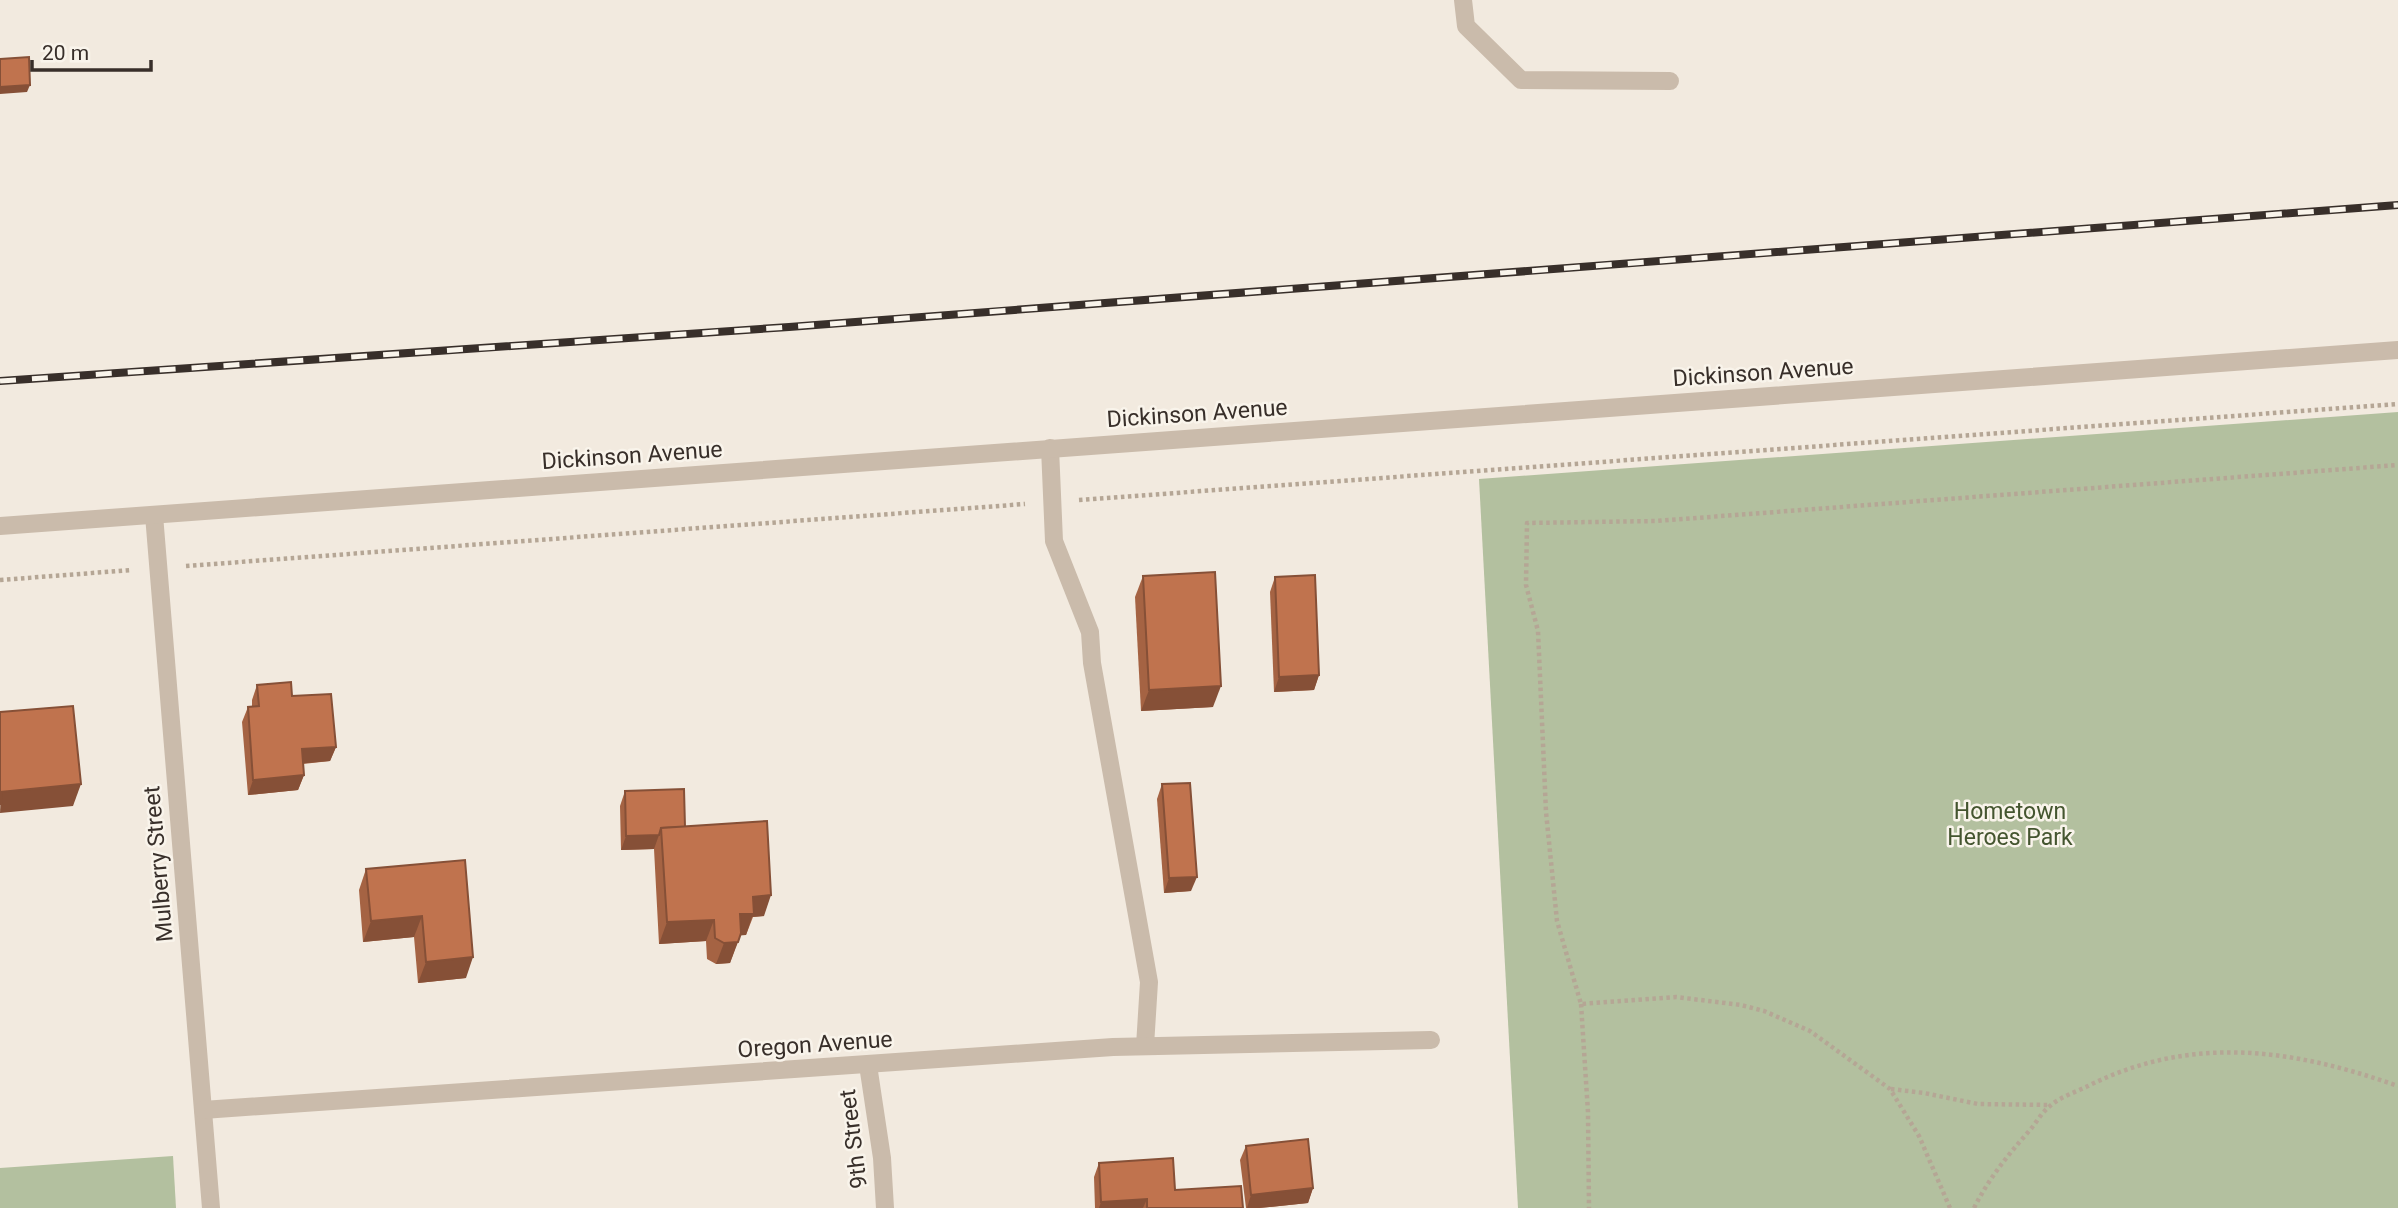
<svg xmlns="http://www.w3.org/2000/svg" width="2398" height="1208" font-family="Roboto,sans-serif">
<style>
.green{fill:#b3c09f}
.lines{fill:none;stroke-linecap:round;stroke-linejoin:round}
.path{stroke:#b5a695;stroke-width:4.5;stroke-dasharray:3.5 3.5;stroke-linecap:butt}
.minor{stroke:#cabbab;stroke-width:18}
.rail-casing{stroke:#382f2a;stroke-width:8}
.rail{stroke:#f9f4eb;stroke-width:5;stroke-dasharray:16;stroke-linecap:butt}
.wall{fill:#a56343}
.shaded-wall{fill:#865037}
.building{fill:#c0734e;stroke:#865037;stroke-width:2}
.labels{text-anchor:middle;stroke-width:5;stroke-linejoin:round;paint-order:stroke}
.street-label{font-size:23px;fill:#382f2a;stroke:#f9f4eb}
.park-label{font-size:23px;fill:#44552f;stroke:#f9f4eb}
</style>
<rect width="100%" height="100%" fill="#f2eadf"/>
<!-- green -->
<g class="green">
<polygon points="2398,412 2398,1208 1518,1208 1479,479"/>
<polygon points="173,1156 176,1208 0,1208 0,1168"/>
</g>
<g class="lines">
<!-- path -->
<g class="path">
<polyline points="1079,500 2398,404"/>
<polyline points="186,566 1025,504"/>
<polyline points="0,580 132,570"/>
<polyline points="1581,1004 1588,1112 1589,1208"/>
<polyline points="1891,1089 1924,1093 1978,1104 2050,1105"/>
<polyline points="1950,1208 1919,1136 1890,1089 1810,1031 1764,1011 1741,1005 1676,997 1581,1004 1557,921 1546,812 1538,631 1526,585 1527,523 1656,521 2398,465"/>
<path d="M1974,1208C1989,1178 2008,1155 2030,1130C2036,1123 2042,1112 2050,1106C2060,1097 2076,1092 2088,1086C2192,1034 2293,1049 2398,1086"/>
</g>
<!-- minor -->
<g class="minor">
<polyline points="1463,0 1466,26 1521,80 1670,81"/>
<polyline points="1050,448 1054,541 1090,632 1092,663 1149,982 1145,1046"/>
<polyline points="154,515 211,1208"/>
<polyline points="0,526 2398,350"/>
<polyline points="868,1065 882,1158 885,1208"/>
<polyline points="203,1110 1113,1047 1431,1040"/>
</g>
<!-- rail casing -->
<g class="rail-casing">
<polyline id="rail" points="0,381 789,327 2398,205"/>
</g>
<!-- rail -->
<use href="#rail" class="rail"/>
</g>
<!-- wall -->
<g class="wall">
<polygon points="1143,576 1213,707 1141,711 1135,597"/>
<polygon points="1275,577 1319,675 1314,690 1274,692 1270,592"/>
<polygon points="257,685 292,696 336,747 330,761 303,764 304,775 298,790 248,795 242,722 248,707 252,707 252,700"/>
<polygon points="1162,784 1191,891 1164,893 1157,799"/>
<polygon points="625,791 685,827 764,916 753,917 746,935 740,935 730,963 716,964 707,959 706,941 659,944 654,849 621,850 620,806"/>
<polygon points="465,860 466,978 418,983 414,937 363,942 359,890 366,869"/>
<polygon points="1246,1146 1313,1188 1308,1203 1259,1208 1246,1208 1240,1160"/>
<polygon points="1099,1163 1175,1190 1243,1208 1095,1208 1094,1177"/>
</g>
<!-- shaded-wall -->
<g class="shaded-wall">
<polygon points="30,85 27,92 0,94 0,87"/>
<polygon points="1319,675 1314,690 1274,692 1279,677"/>
<polygon points="1221,686 1213,707 1141,711 1149,690"/>
<polygon points="336,747 330,761 296,764 302,749"/>
<polygon points="304,775 298,790 248,795 253,780"/>
<polygon points="81,784 73,806 0,813 1,792"/>
<polygon points="659,835 654,849 621,850 626,836"/>
<polygon points="1197,877 1191,891 1164,893 1169,878"/>
<polygon points="771,895 764,916 752,917 746,935 733,936 740,914 753,897"/>
<polygon points="422,916 414,937 363,942 371,921"/>
<polygon points="714,920 706,941 659,944 667,922"/>
<polygon points="738,942 730,963 716,964 724,943"/>
<polygon points="473,957 466,978 418,983 426,962"/>
<polygon points="1313,1188 1308,1203 1259,1208 1247,1208 1251,1195"/>
<polygon points="1147,1199 1143,1208 1099,1208 1101,1202"/>
</g>
<!-- building -->
<g class="building">
<polygon points="29,57 30,85 0,87 0,59"/>
<polygon points="1215,572 1221,686 1149,690 1143,576"/>
<polygon points="1315,575 1319,675 1279,677 1275,577"/>
<polygon points="291,682 292,696 331,694 336,747 302,749 304,775 253,780 248,707 259,706 257,685"/>
<polygon points="73,706 81,784 1,792 2,804 0,804 0,712"/>
<polygon points="1190,783 1197,877 1169,878 1162,784"/>
<polygon points="684,789 685,827 661,828 659,835 626,836 625,791"/>
<polygon points="767,821 771,895 753,897 754,914 740,914 741,933 738,942 724,943 715,938 714,920 667,922 661,828"/>
<polygon points="465,860 473,957 426,962 422,916 371,921 366,869"/>
<polygon points="1308,1139 1313,1188 1251,1195 1246,1146"/>
<polygon points="1173,1158 1175,1190 1241,1186 1243,1208 1147,1208 1147,1199 1101,1202 1099,1163"/>
</g>
<g class="labels">
<!-- street labels -->
<g class="street-label">
<text transform="translate(1763 372) rotate(-4)" y="8">Dickinson Avenue</text>
<text transform="translate(1197 413) rotate(-4)" y="8">Dickinson Avenue</text>
<text transform="translate(632 455) rotate(-4)" y="8">Dickinson Avenue</text>
<text transform="translate(158 864) rotate(-95)" y="8">Mulberry Street</text>
<text transform="translate(815 1044) rotate(-4)" y="8">Oregon Avenue</text>
<text transform="translate(853 1139) rotate(-97)" y="8">9th Street</text>
</g>
<!-- park labels -->
<g class="park-label">
<text x="2010" y="819">Hometown<tspan x="2010" dy="26">Heroes Park</tspan></text>
</g>
</g>
<!-- scale -->
<path d="M32 60v10h119v-10" fill="none" stroke="#382f2a" stroke-width="3.5"/>
<text x="42" y="60" font-size="21" fill="#382f2a" stroke="#f9f4eb" stroke-width="5" paint-order="stroke">20 m</text>
</svg>
